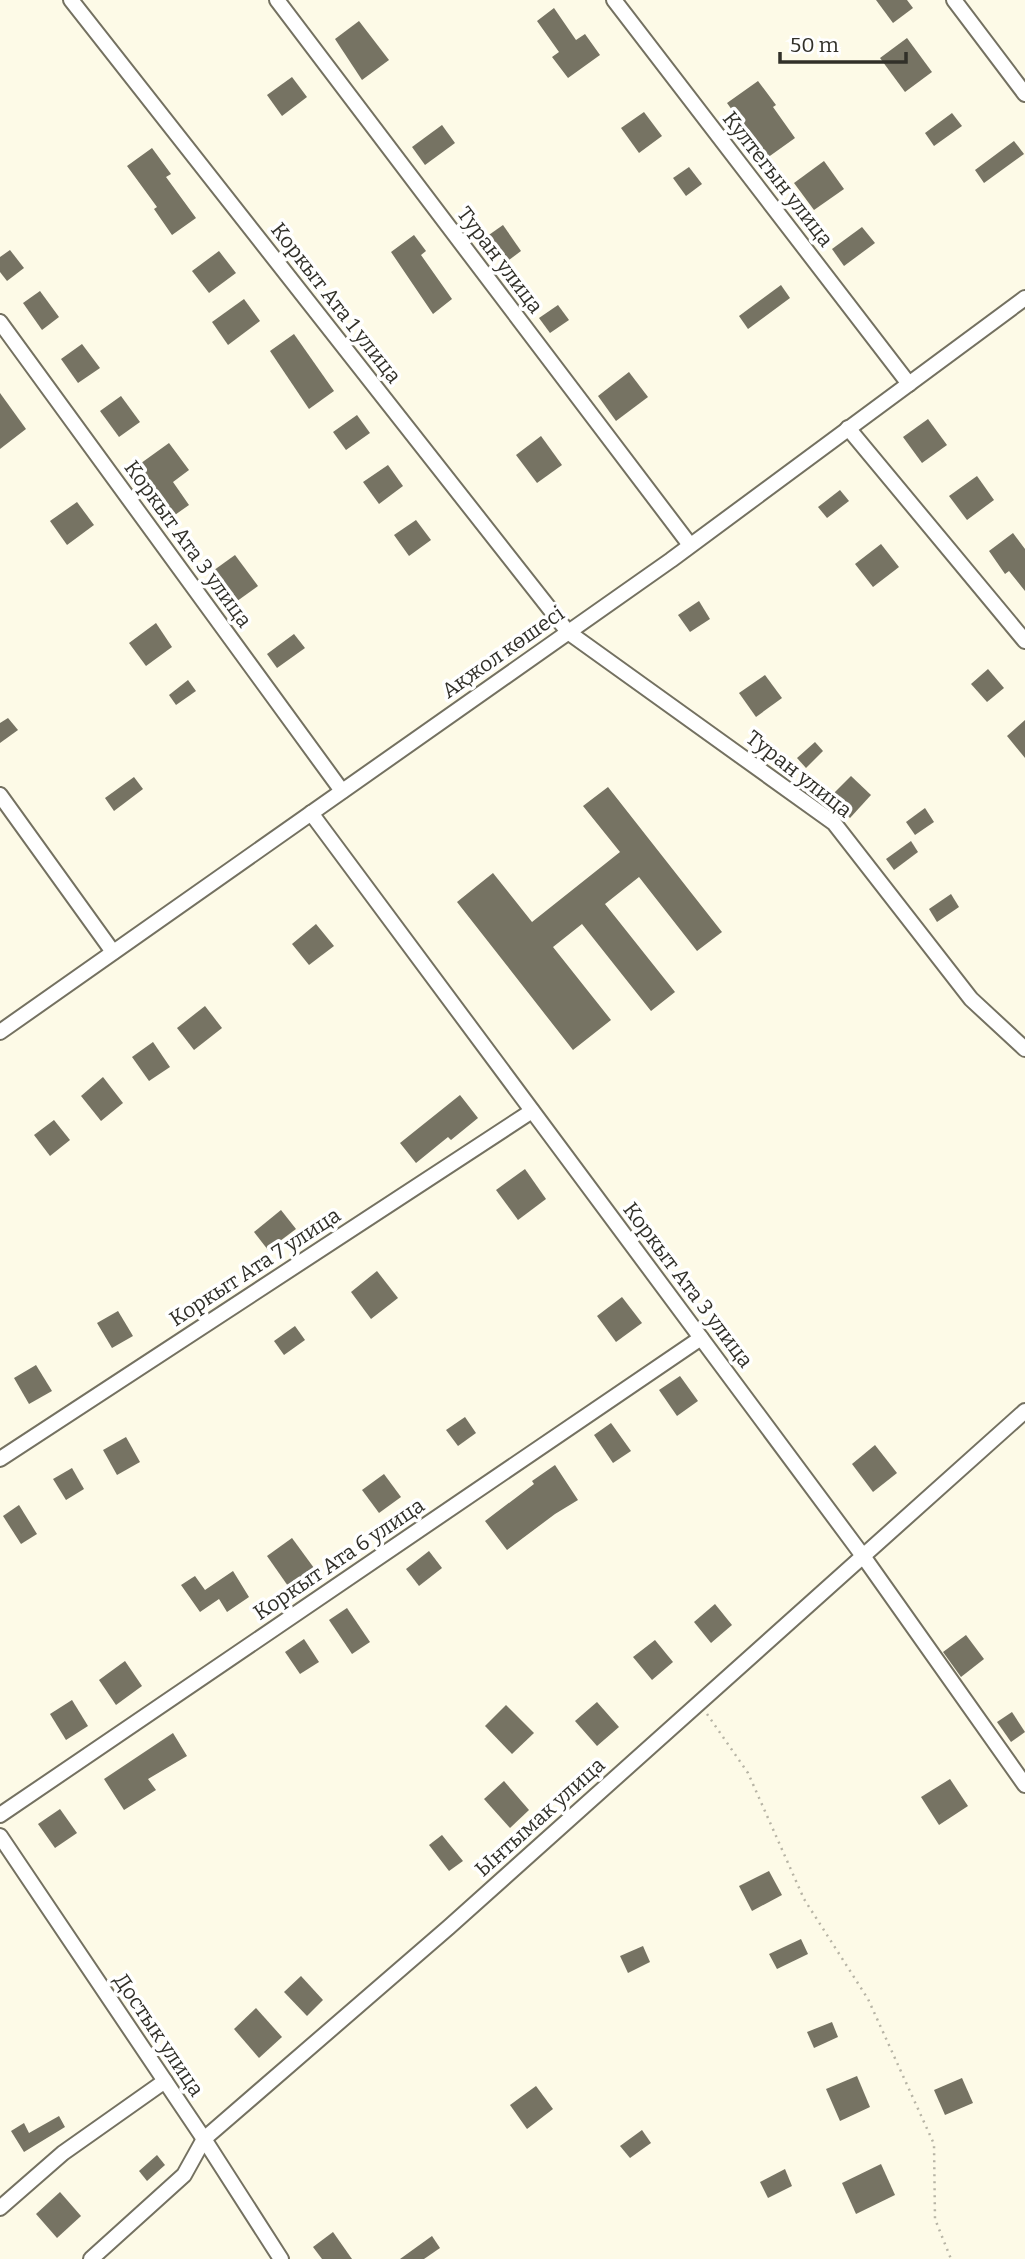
<svg xmlns="http://www.w3.org/2000/svg" width="1025" height="2259" font-family="Bitter,serif">
<style>
.building{fill:#767363}
.lines{fill:none;stroke-linecap:round;stroke-linejoin:round}
.street-casing{stroke:#747161;stroke-width:18}
.path{stroke:#b7b4a5;stroke-width:2.5;stroke-dasharray:2 5;stroke-linecap:butt}
.street{stroke:#fff;stroke-width:14}
.labels{text-anchor:middle;stroke-width:7;stroke-linejoin:round;paint-order:stroke}
.street-label{font-size:21px;fill:#313029;stroke:#fff}
</style>
<rect width="100%" height="100%" fill="#fdfae7"/>
<!-- building -->
<g class="building">
<polygon points="876,0 907,0 913,8 893,23"/>
<polygon points="554,8 576,40 585,34 600,55 568,78 552,57 559,52 537,21"/>
<polygon points="359,21 389,60 362,80 335,39"/>
<polygon points="907,38 932,72 905,92 880,58"/>
<polygon points="292,77 307,97 282,116 267,95"/>
<polygon points="758,81 776,105 773,107 795,138 767,158 727,103"/>
<polygon points="644,112 662,136 639,153 621,128"/>
<polygon points="952,113 962,126 934,146 925,133"/>
<polygon points="442,125 455,143 425,165 412,147"/>
<polygon points="1014,141 1024,154 984,183 975,170"/>
<polygon points="152,148 171,174 166,177 196,218 172,235 154,209 157,207 127,166"/>
<polygon points="824,161 844,189 814,210 794,183"/>
<polygon points="689,167 702,184 686,196 673,178"/>
<polygon points="503,225 521,251 505,263 486,237"/>
<polygon points="862,227 875,243 844,266 832,249"/>
<polygon points="414,235 426,251 421,255 452,299 433,314 391,252"/>
<polygon points="10,250 24,268 7,281 0,272 0,257"/>
<polygon points="219,251 236,273 209,293 192,271"/>
<polygon points="781,285 790,298 748,329 739,316"/>
<polygon points="40,291 59,317 42,330 23,303"/>
<polygon points="244,299 260,321 228,345 212,322"/>
<polygon points="558,305 569,320 550,333 539,318"/>
<polygon points="294,334 334,391 309,409 270,351"/>
<polygon points="82,344 100,368 78,383 61,359"/>
<polygon points="629,372 648,397 616,421 598,396"/>
<polygon points="0,393 26,429 0,449"/>
<polygon points="121,396 140,422 119,437 100,411"/>
<polygon points="357,415 370,433 346,450 333,432"/>
<polygon points="928,419 947,445 922,463 903,437"/>
<polygon points="541,436 562,465 537,483 516,455"/>
<polygon points="169,443 189,470 173,482 189,505 172,517 137,466"/>
<polygon points="388,465 403,486 379,504 363,482"/>
<polygon points="977,476 994,500 967,520 949,496"/>
<polygon points="840,490 849,501 827,518 818,507"/>
<polygon points="77,502 94,525 67,545 50,521"/>
<polygon points="416,520 431,540 409,556 394,535"/>
<polygon points="1013,533 1025,549 1025,591 1009,571 1005,574 989,551"/>
<polygon points="881,544 899,567 873,587 855,564"/>
<polygon points="235,555 258,586 233,604 210,573"/>
<polygon points="699,601 710,619 690,632 678,615"/>
<polygon points="156,623 172,647 146,666 129,643"/>
<polygon points="294,634 305,648 277,668 267,654"/>
<polygon points="988,669 1004,688 987,702 971,684"/>
<polygon points="765,675 782,698 756,717 739,693"/>
<polygon points="188,680 196,691 176,705 169,695"/>
<polygon points="8,718 18,730 0,743 0,723"/>
<polygon points="1025,720 1025,758 1007,736"/>
<polygon points="815,742 823,751 806,768 797,758"/>
<polygon points="851,776 871,795 850,818 829,798"/>
<polygon points="134,777 143,789 114,811 105,798"/>
<polygon points="608,787 722,932 697,951 639,877 605,904 675,992 651,1011 582,924 553,947 611,1020 573,1050 457,902 493,873 532,922 620,852 583,806"/>
<polygon points="925,808 934,822 915,835 906,822"/>
<polygon points="911,841 918,852 894,870 886,859"/>
<polygon points="951,894 959,907 937,922 929,909"/>
<polygon points="316,924 334,946 309,965 292,944"/>
<polygon points="205,1006 222,1028 194,1050 177,1028"/>
<polygon points="153,1042 170,1067 149,1081 132,1057"/>
<polygon points="103,1077 123,1103 101,1121 81,1096"/>
<polygon points="460,1095 478,1118 451,1140 448,1137 416,1163 400,1143"/>
<polygon points="54,1120 70,1140 50,1156 34,1135"/>
<polygon points="525,1169 546,1199 518,1220 496,1190"/>
<polygon points="281,1210 296,1229 268,1250 254,1232"/>
<polygon points="377,1271 398,1298 371,1319 351,1292"/>
<polygon points="622,1297 642,1323 616,1342 597,1316"/>
<polygon points="118,1311 133,1336 112,1348 97,1323"/>
<polygon points="295,1326 305,1340 284,1355 274,1341"/>
<polygon points="36,1365 52,1391 29,1404 14,1378"/>
<polygon points="680,1376 698,1401 677,1416 659,1390"/>
<polygon points="465,1417 476,1433 458,1446 446,1430"/>
<polygon points="611,1423 631,1451 613,1463 594,1435"/>
<polygon points="126,1437 140,1462 117,1475 103,1450"/>
<polygon points="875,1445 897,1473 873,1492 852,1464"/>
<polygon points="555,1465 578,1500 555,1514 507,1550 485,1521 534,1484 532,1481"/>
<polygon points="72,1468 84,1489 66,1500 53,1479"/>
<polygon points="384,1474 401,1497 379,1513 362,1490"/>
<polygon points="19,1505 37,1534 21,1544 3,1516"/>
<polygon points="292,1538 314,1568 288,1586 267,1556"/>
<polygon points="429,1551 442,1568 419,1586 406,1569"/>
<polygon points="233,1571 249,1597 227,1612 219,1599 200,1612 181,1585 195,1576 205,1590"/>
<polygon points="715,1604 732,1625 711,1643 694,1622"/>
<polygon points="347,1608 370,1642 352,1654 329,1620"/>
<polygon points="966,1635 984,1659 961,1677 943,1652"/>
<polygon points="304,1639 319,1662 300,1674 285,1652"/>
<polygon points="655,1640 673,1662 652,1680 633,1657"/>
<polygon points="125,1661 142,1686 116,1705 99,1680"/>
<polygon points="72,1700 88,1726 66,1740 50,1714"/>
<polygon points="597,1702 619,1727 597,1746 575,1721"/>
<polygon points="506,1705 534,1733 512,1754 485,1726"/>
<polygon points="1012,1712 1025,1732 1011,1742 997,1722"/>
<polygon points="173,1733 187,1756 148,1779 156,1790 124,1810 104,1779"/>
<polygon points="950,1779 968,1806 939,1825 921,1797"/>
<polygon points="504,1781 529,1810 510,1828 484,1799"/>
<polygon points="60,1809 77,1833 55,1848 38,1824"/>
<polygon points="442,1835 463,1861 449,1871 429,1845"/>
<polygon points="769,1871 782,1895 752,1911 739,1886"/>
<polygon points="801,1939 808,1954 777,1969 769,1954"/>
<polygon points="643,1946 650,1962 628,1973 620,1956"/>
<polygon points="301,1976 323,2000 307,2016 284,1992"/>
<polygon points="256,2008 282,2037 259,2058 234,2029"/>
<polygon points="832,2022 838,2037 814,2048 807,2032"/>
<polygon points="857,2076 870,2107 840,2121 826,2089"/>
<polygon points="962,2078 973,2103 945,2115 934,2090"/>
<polygon points="536,2086 553,2109 527,2129 510,2105"/>
<polygon points="59,2116 65,2127 24,2152 11,2131 24,2123 29,2133"/>
<polygon points="642,2130 651,2143 630,2158 620,2146"/>
<polygon points="157,2155 165,2165 147,2181 139,2171"/>
<polygon points="881,2164 895,2195 856,2214 842,2183"/>
<polygon points="785,2169 792,2186 768,2198 760,2182"/>
<polygon points="60,2192 81,2216 57,2238 36,2214"/>
<polygon points="333,2232 352,2259 322,2259 313,2247"/>
<polygon points="432,2236 440,2248 424,2259 400,2259"/>
</g>
<g class="lines">
<!-- street casing -->
<g class="street-casing">
<g id="street">
<polyline points="71,0 568,632 834,823 971,999 1025,1049"/>
<polyline points="277,0 690,545"/>
<polyline points="614,0 909,384"/>
<polyline points="954,0 1025,94"/>
<polyline points="0,322 342,791"/>
<polyline points="848,428 1025,641"/>
<polyline points="0,795 113,952"/>
<polyline points="311,813 863,1556 1025,1785"/>
<polyline points="0,1032 671,560 1025,298"/>
<polyline points="0,1459 532,1111"/>
<polyline points="0,1815 701,1338"/>
<polyline points="0,1836 204,2139 281,2259"/>
<polyline points="0,2208 63,2153 165,2081"/>
<polyline points="91,2259 184,2175 204,2139 449,1927 1025,1411"/>
</g>
</g>
<!-- path -->
<polyline class="path" points="707,1714 748,1773 804,1899 868,1999 934,2144 935,2219 951,2259"/>
<!-- street -->
<use href="#street" class="street"/>
</g>
<g class="labels">
<!-- street labels -->
<g class="street-label">
<text transform="translate(778 179) rotate(52)" y="7">Култегын улица</text>
<text transform="translate(500 260) rotate(53)" y="7">Туран улица</text>
<text transform="translate(336 303) rotate(52)" y="7">Коркыт Ата 1 улица</text>
<text transform="translate(188 544) rotate(54)" y="7">Коркыт Ата 3 улица</text>
<text transform="translate(503 652) rotate(-35)" y="7">Ақжол көшесі</text>
<text transform="translate(799 774) rotate(38)" y="7">Туран улица</text>
<text transform="translate(255 1267) rotate(-33)" y="7">Коркыт Ата 7 улица</text>
<text transform="translate(688 1285) rotate(53)" y="7">Коркыт Ата 3 улица</text>
<text transform="translate(339 1559) rotate(-34)" y="7">Коркыт Ата 6 улица</text>
<text transform="translate(540 1817) rotate(-42)" y="7">Ынтымак улица</text>
<text transform="translate(159 2035) rotate(56)" y="7">Достык улица</text>
</g>
</g>
<!-- scale -->
<path d="M780 52v10h126v-10" fill="none" stroke="#313029" stroke-width="3.5"/>
<text x="790" y="52" font-size="21" fill="#313029" stroke="#ffffff" stroke-width="5" paint-order="stroke">50 m</text>
</svg>
